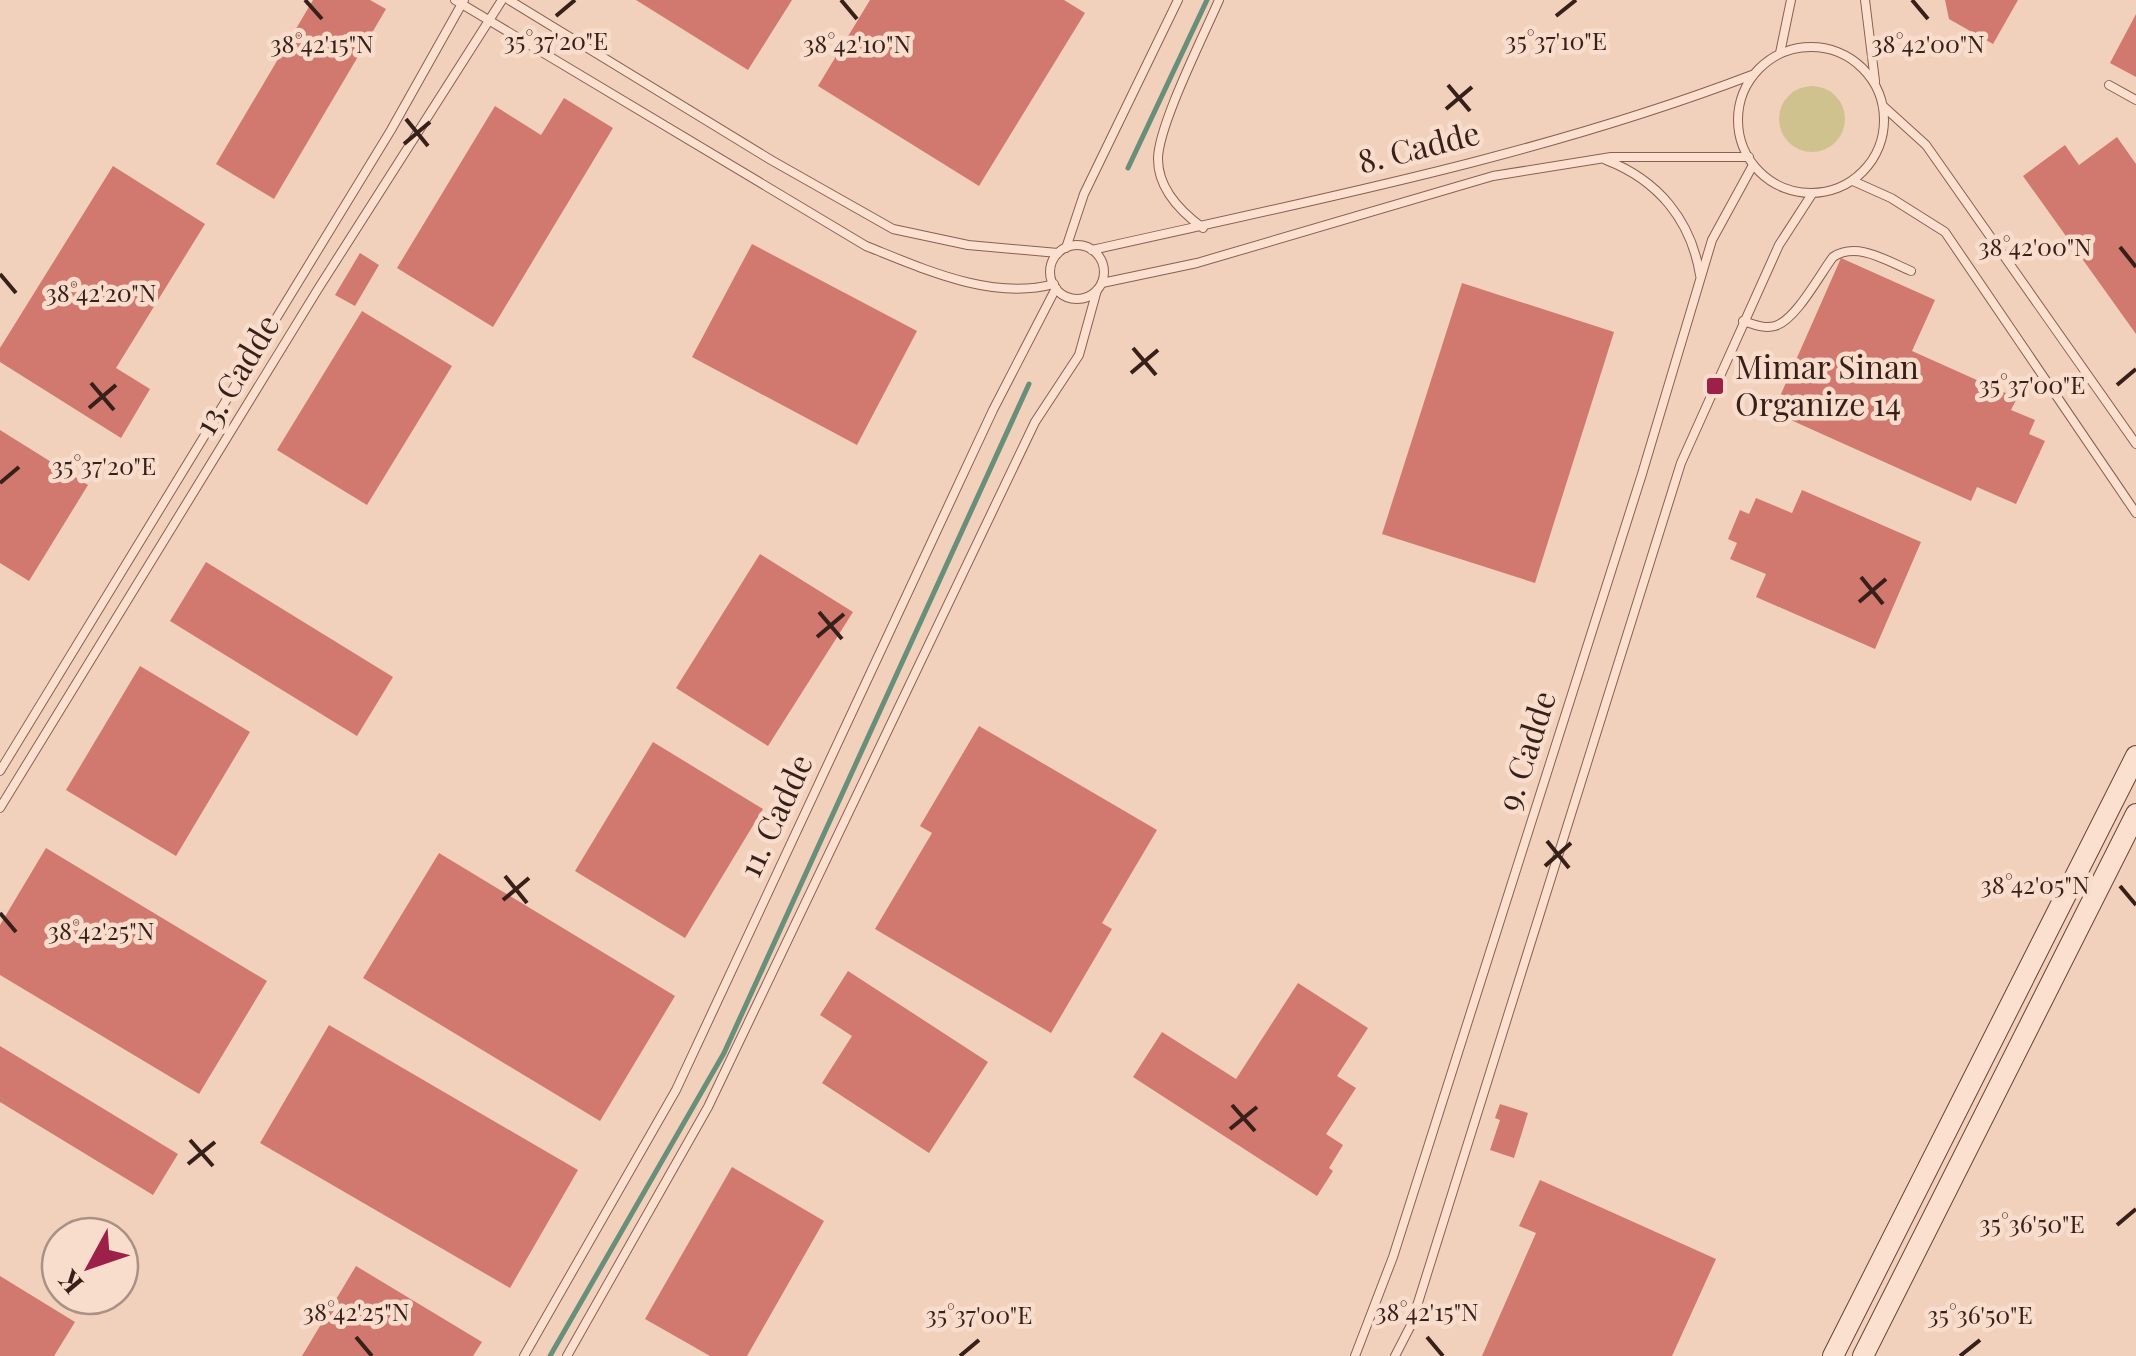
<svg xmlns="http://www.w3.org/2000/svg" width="2136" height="1356" font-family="'Playfair Display',serif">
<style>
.green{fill:#cfc28f}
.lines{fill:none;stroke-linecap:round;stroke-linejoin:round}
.stream{stroke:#678f79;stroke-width:5}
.building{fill:#d2796f}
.lane-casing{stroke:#896054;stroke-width:10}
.secondary-casing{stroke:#6a4138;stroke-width:22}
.lane{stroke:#fbe0cf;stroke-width:8}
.secondary{stroke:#fbe0cf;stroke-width:20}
.ticks{fill:none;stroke:#371f1a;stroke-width:4}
.poi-dot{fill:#9c2048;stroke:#f8ddcc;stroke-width:4}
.labels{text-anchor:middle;stroke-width:9;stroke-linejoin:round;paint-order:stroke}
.street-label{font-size:32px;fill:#371f1a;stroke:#f8ddcc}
.poi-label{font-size:32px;fill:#371f1a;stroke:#f8ddcc;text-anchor:start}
.ticks-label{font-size:25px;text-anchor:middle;fill:#371f1a;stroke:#f8ddcc;stroke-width:9;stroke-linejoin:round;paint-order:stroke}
</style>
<rect width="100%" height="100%" fill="#f1d0bc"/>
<!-- green -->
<circle class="green" cx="1812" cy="119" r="33"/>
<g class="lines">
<!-- stream -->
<g class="stream">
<polyline points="1128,168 1207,0"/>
<polyline points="550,1356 724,1053 1029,384"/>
</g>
</g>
<!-- building -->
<g class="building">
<polygon points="313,0 370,0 386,9 274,199 216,164"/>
<polygon points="636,0 792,0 748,70"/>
<polygon points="870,0 1064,0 1085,13 979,186 818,86"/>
<polygon points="1945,0 2018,0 1993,44 1949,19"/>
<polygon points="2136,14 2136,77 2110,63"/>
<polygon points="564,98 613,128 493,327 397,268 495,106 541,135"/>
<polygon points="2117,137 2136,164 2136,334 2023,176 2065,145 2079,165"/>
<polygon points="113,166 205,224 116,368 150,389 121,438 0,362 0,348"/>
<polygon points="752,244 917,331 857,445 692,357"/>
<polygon points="360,253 379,265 355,306 335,295"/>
<polygon points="1841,258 1935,300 1912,351 2017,398 2011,410 2035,420 2029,434 2045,441 2016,504 1977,487 1971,501 1773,412"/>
<polygon points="1462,283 1614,332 1535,583 1382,534"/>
<polygon points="362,311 452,366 367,505 277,450"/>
<polygon points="0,430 88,485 29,581 0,563"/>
<polygon points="1802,490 1921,542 1875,649 1756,597 1766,574 1730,559 1737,543 1728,539 1740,510 1749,514 1756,498 1792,513"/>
<polygon points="760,554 853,612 768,746 676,688"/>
<polygon points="206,562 393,677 357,736 170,621"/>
<polygon points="140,666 250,732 176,856 66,790"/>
<polygon points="979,726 1157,830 1102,923 1112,929 1051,1033 875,929 932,833 920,826"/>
<polygon points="653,742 763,809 685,938 575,871"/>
<polygon points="46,848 267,981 199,1094 0,975 0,925"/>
<polygon points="439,853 675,996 600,1121 363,978"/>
<polygon points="848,971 988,1062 929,1153 822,1083 852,1036 820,1015"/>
<polygon points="1298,983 1368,1028 1337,1076 1356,1088 1326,1134 1343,1145 1329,1168 1333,1171 1317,1196 1133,1077 1162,1032 1236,1079"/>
<polygon points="329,1025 578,1170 510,1288 260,1143"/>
<polygon points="0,1046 178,1154 153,1195 0,1102"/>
<polygon points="1500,1104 1528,1113 1514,1158 1490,1150 1500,1120 1495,1118"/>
<polygon points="732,1167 824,1221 747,1356 710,1356 645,1319"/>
<polygon points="1540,1180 1716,1259 1672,1356 1482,1356 1536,1233 1519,1226"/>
<polygon points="356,1266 482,1342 473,1356 302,1356"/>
<polygon points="0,1276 75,1322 54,1356 0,1356"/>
</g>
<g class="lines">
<!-- lane casing -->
<g class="lane-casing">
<g id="lane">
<path d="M455,0L866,246C924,269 992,301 1054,284"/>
<polyline points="509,0 771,160 893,229 968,245 1058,253"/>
<polyline points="1865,0 1875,81"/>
<circle cx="1811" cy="120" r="73"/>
<polyline points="1780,53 1791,0"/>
<polyline points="2109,85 2136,100"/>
<polyline points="1883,106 1926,145 2136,444"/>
<path d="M1606,160C1658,180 1691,220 1700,275"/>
<polyline points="1853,181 1891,198 1945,232 2136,513"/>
<path d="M1203,228C1181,212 1158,188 1158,159C1158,126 1204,35 1219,0"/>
<circle cx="1077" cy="272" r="27"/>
<polyline points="1066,248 1084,194 1178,0"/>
<path d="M1092,250C1314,200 1540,156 1752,75"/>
<polyline points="1102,283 1197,263 1493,176 1611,157 1749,157"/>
<path d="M1743,321C1753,324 1764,329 1775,326C1796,320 1820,274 1833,257C1857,241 1887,261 1911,271"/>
<polyline points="0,771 391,130 464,0"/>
<polyline points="0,808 318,289 502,0"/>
<polyline points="524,1356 676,1090 993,410 1056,288"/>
<polyline points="567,1356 708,1107 1035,422 1079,355 1097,290"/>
<polyline points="1355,1356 1393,1257 1642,474 1712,240 1753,165"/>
<polyline points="1395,1356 1411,1325 1681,463 1779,245 1812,194"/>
</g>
</g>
<!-- secondary casing -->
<g class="secondary-casing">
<g id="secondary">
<polyline points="1833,1356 2136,756"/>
<polyline points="1863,1356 2136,814"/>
</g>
</g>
<!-- lane -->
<use href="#lane" class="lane"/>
<!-- secondary -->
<use href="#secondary" class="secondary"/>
</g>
<!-- ticks -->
<path class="ticks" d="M305,0L322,19M841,0L857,19M1912,0L1928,19M556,16L575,0M1556,16L1576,0M1448,85L1470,111M1446,109L1472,87M406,119L428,146M404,144L430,122M2120,247L2136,267M0,274L16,293M1133,348L1156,375M1131,373L1158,350M91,383L114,410M2117,385L2136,369M89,408L116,385M0,483L19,467M1861,577L1883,604M1859,602L1886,579M819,612L842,639M817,637L844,614M1547,841L1569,868M1545,866L1571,843M505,876L527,903M2120,886L2136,905M503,900L529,878M0,913L16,932M1232,1105L1255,1131M1230,1129L1257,1107M190,1140L213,1166M188,1164L215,1142M2117,1225L2136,1209M356,1337L372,1356M1427,1337L1443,1356M960,1356L979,1340M1960,1356L1980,1340"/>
<!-- markers -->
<rect class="poi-dot" x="1705" y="376" width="20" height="20" rx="5"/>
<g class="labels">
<!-- street labels -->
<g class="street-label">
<text transform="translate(1419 148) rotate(-14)" y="11">8. Cadde</text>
<text transform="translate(237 375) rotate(-59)" y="11">13. Cadde</text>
<text transform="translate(1527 751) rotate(-72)" y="11">9. Cadde</text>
<text transform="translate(776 816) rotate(-65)" y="11">11. Cadde</text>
</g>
<!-- poi labels -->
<g class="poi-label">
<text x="1735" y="379">Mimar Sinan<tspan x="1735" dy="37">Organize 14</tspan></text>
</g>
</g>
<g class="ticks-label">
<text x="556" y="50">35°37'20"E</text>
<text x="1556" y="50">35°37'10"E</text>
<text x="1928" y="53">38°42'00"N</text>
<text x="322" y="53">38°42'15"N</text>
<text x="857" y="53">38°42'10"N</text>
<text x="2035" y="256">38°42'00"N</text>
<text x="101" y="302">38°42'20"N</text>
<text x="2032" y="394">35°37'00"E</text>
<text x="104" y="475">35°37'20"E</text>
<text x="2035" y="894">38°42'05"N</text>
<text x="101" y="940">38°42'25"N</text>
<text x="2032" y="1233">35°36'50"E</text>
<text x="356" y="1321">38°42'25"N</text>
<text x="1427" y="1321">38°42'15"N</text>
<text x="979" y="1324">35°37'00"E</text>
<text x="1980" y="1324">35°36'50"E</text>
</g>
<!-- north arrow -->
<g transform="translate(90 1266) rotate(230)"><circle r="48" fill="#f8ddcc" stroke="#ab9185" stroke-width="2.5"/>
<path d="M0-8L18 38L0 25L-18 38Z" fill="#9c2048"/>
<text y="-15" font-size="28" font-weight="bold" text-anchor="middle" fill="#371f1a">K</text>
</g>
</svg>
